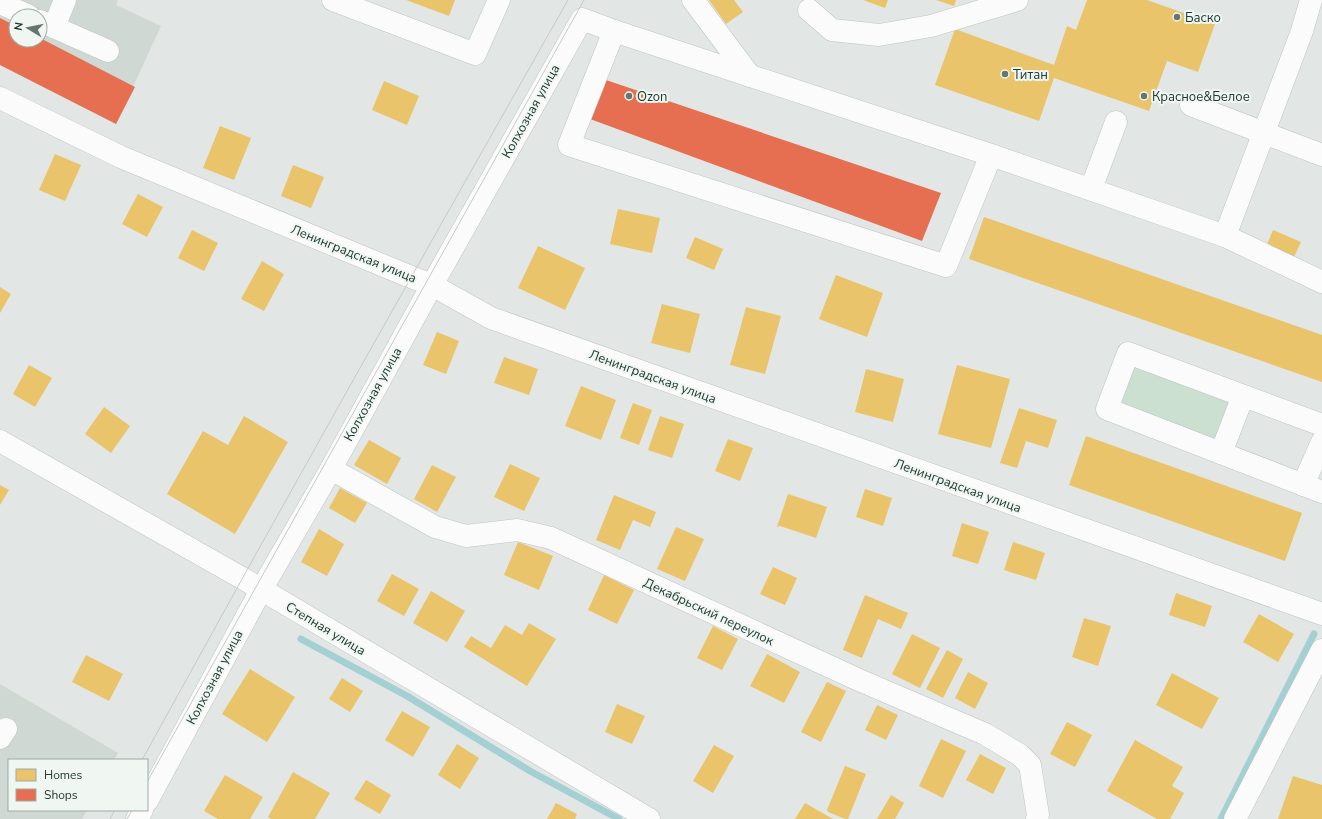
<svg xmlns="http://www.w3.org/2000/svg" width="1322" height="819" font-family="'Nunito Sans',sans-serif">
<style>
.built{fill:#d0d8d4;fill-rule:evenodd}
.green{fill:#cbe0d1}
.homes{fill:#e9c46a}
.shops{fill:#e76f51}
.lines{fill:none;stroke-linecap:round;stroke-linejoin:round}
.stream{stroke:#a4d0d4;stroke-width:7}
.minor-casing{stroke:#bfc4c2;stroke-width:23}
.minor{stroke:#fbfbfb;stroke-width:22}
.tram{stroke:#c6c9c8;stroke-width:1}
.poi-dot{fill:#657670;stroke:#f0f7f3;stroke-width:1.5}
.labels{text-anchor:middle;stroke-width:4;stroke-linejoin:round;paint-order:stroke}
.poi-label{font-size:13px;fill:#213931;stroke:#f0f7f3;text-anchor:start}
.street-label{font-size:13px;fill:#213931;stroke:#f0f7f3}
</style>
<rect width="100%" height="100%" fill="#e2e7e5"/>
<!-- built -->
<g class="built">
<path d="M0,0H118L116,5L161,26L116,124L0,65ZM16,16H40V40H16Z"/>
<polygon points="0,684 118,753 114,760 9,760 9,810 87,810 82,819 0,819"/>
</g>
<!-- green -->
<polygon class="green" points="1131,365 1230,402 1216,440 1117,402"/>
<!-- homes -->
<g class="homes">
<polygon points="406,0 455,0 449,16"/>
<polygon points="709,0 734,0 743,12 726,24"/>
<polygon points="863,0 888,0 885,8"/>
<polygon points="936,0 956,0 954,6"/>
<polygon points="1087,0 1147,0 1215,24 1198,72 1167,61 1149,111 1054,78 1039,121 935,85 955,29 1054,65 1067,26 1076,30"/>
<polygon points="384,81 419,96 407,125 372,110"/>
<polygon points="220,126 251,138 234,180 203,168"/>
<polygon points="55,154 81,165 65,201 39,190"/>
<polygon points="293,165 324,177 311,208 281,196"/>
<polygon points="138,194 163,207 147,237 122,224"/>
<polygon points="618,209 660,218 652,253 610,244"/>
<polygon points="984,217 1322,335 1322,382 969,259"/>
<polygon points="192,230 218,243 204,271 178,258"/>
<polygon points="1273,230 1301,242 1293,259 1266,247"/>
<polygon points="695,237 723,249 714,270 686,258"/>
<polygon points="538,246 585,268 565,310 518,288"/>
<polygon points="262,261 284,274 264,311 241,299"/>
<polygon points="836,275 883,293 867,337 819,319"/>
<polygon points="0,287 11,294 0,313"/>
<polygon points="662,304 700,314 690,353 651,343"/>
<polygon points="746,307 781,316 765,374 730,365"/>
<polygon points="437,332 459,341 446,374 423,365"/>
<polygon points="504,357 538,369 529,395 494,383"/>
<polygon points="29,365 52,378 35,407 13,394"/>
<polygon points="957,365 1010,379 991,448 938,434"/>
<polygon points="866,369 904,379 893,422 855,412"/>
<polygon points="581,386 616,400 601,440 565,426"/>
<polygon points="633,403 652,410 639,445 620,438"/>
<polygon points="104,407 130,426 111,453 85,434"/>
<polygon points="1019,408 1057,420 1048,448 1026,441 1017,468 1000,463"/>
<polygon points="244,416 288,442 235,534 167,494 203,431 228,445"/>
<polygon points="660,416 684,424 672,458 648,450"/>
<polygon points="1086,436 1302,513 1285,561 1069,485"/>
<polygon points="728,439 753,448 740,481 715,471"/>
<polygon points="369,440 401,458 387,484 354,465"/>
<polygon points="510,464 540,478 524,511 494,497"/>
<polygon points="432,465 456,477 437,512 414,499"/>
<polygon points="0,485 9,490 0,505"/>
<polygon points="340,488 367,503 355,523 329,508"/>
<polygon points="865,489 892,498 883,526 856,517"/>
<polygon points="788,494 827,507 816,538 780,526 777,527"/>
<polygon points="614,495 656,512 650,527 633,520 620,550 596,540"/>
<polygon points="962,523 989,532 978,564 952,556"/>
<polygon points="676,527 704,539 685,581 657,569"/>
<polygon points="319,529 344,544 327,576 301,562"/>
<polygon points="518,542 553,556 539,590 504,575"/>
<polygon points="1013,542 1045,553 1036,580 1004,570"/>
<polygon points="773,567 797,578 785,605 760,594"/>
<polygon points="392,574 419,589 404,616 377,601"/>
<polygon points="604,575 634,590 617,624 588,610"/>
<polygon points="431,591 465,611 447,642 413,623"/>
<polygon points="1176,593 1212,606 1205,627 1169,615"/>
<polygon points="865,595 908,613 901,629 878,619 862,658 843,650"/>
<polygon points="1259,614 1294,634 1278,662 1243,642"/>
<polygon points="1084,618 1111,626 1098,666 1072,657"/>
<polygon points="529,623 556,639 527,686 464,647 471,636 491,648 505,625 522,635"/>
<polygon points="713,626 738,639 722,670 697,658"/>
<polygon points="912,634 940,648 920,688 892,674"/>
<polygon points="947,650 963,659 943,698 926,689"/>
<polygon points="767,654 800,672 784,703 750,686"/>
<polygon points="86,655 123,674 109,701 72,682"/>
<polygon points="250,669 295,697 267,742 222,714"/>
<polygon points="968,672 988,683 975,709 955,698"/>
<polygon points="1172,673 1219,698 1202,729 1156,705"/>
<polygon points="342,678 363,691 350,712 329,699"/>
<polygon points="827,682 846,691 821,742 801,732"/>
<polygon points="617,704 645,716 632,744 605,732"/>
<polygon points="877,705 898,715 886,740 865,730"/>
<polygon points="402,711 430,727 413,757 385,740"/>
<polygon points="1067,722 1092,735 1075,767 1050,754"/>
<polygon points="941,739 966,751 943,798 919,786"/>
<polygon points="1135,740 1183,767 1172,786 1184,793 1170,819 1157,819 1107,791"/>
<polygon points="457,744 479,758 460,789 438,775"/>
<polygon points="714,745 734,756 713,793 693,781"/>
<polygon points="980,754 1006,768 993,794 966,780"/>
<polygon points="845,766 866,774 848,819 845,819 828,812 827,810"/>
<polygon points="293,772 330,793 315,819 271,819 268,817"/>
<polygon points="225,775 263,797 250,819 218,819 204,811"/>
<polygon points="1293,776 1322,785 1322,819 1278,819"/>
<polygon points="366,780 391,795 380,814 354,799"/>
<polygon points="891,795 904,803 895,819 877,819"/>
<polygon points="556,803 577,814 575,819 547,819"/>
<polygon points="805,803 833,819 795,819"/>
</g>
<!-- shops -->
<g class="shops">
<polygon points="0,18 16,26 16,40 40,40 40,38 135,87 116,124 0,65"/>
<polygon points="603,79 941,193 922,241 590,119"/>
</g>
<g class="lines">
<!-- stream -->
<g class="stream">
<polyline points="301,639 407,696 530,771 619,819"/>
<polyline points="1221,819 1314,634"/>
</g>
<!-- minor casing -->
<g class="minor-casing">
<g id="minor">
<polyline points="333,0 475,54 499,0"/>
<polyline points="693,0 750,76"/>
<polyline points="1311,0 1302,31 1225,236 1322,282"/>
<polyline points="0,3 29,16"/>
<polyline points="809,10 832,30 879,35 931,26 1017,0"/>
<polyline points="40,21 108,51"/>
<polyline points="54,27 65,0"/>
<polyline points="0,98 121,157 411,277 432,285 491,318 1322,614"/>
<polyline points="1191,105 1322,155"/>
<polyline points="991,155 946,266 569,145 614,31 991,155 1225,236"/>
<polyline points="1091,189 1116,122"/>
<polyline points="1322,425 1128,353 1107,409 1322,492"/>
<polyline points="0,441 242,578 649,819"/>
<polyline points="1221,453 1243,396"/>
<polyline points="331,469 435,527 466,536 517,530 551,538 859,680 985,734 1020,755 1030,765 1038,815 1037,819"/>
<polyline points="1303,485 1322,442"/>
<polyline points="0,738 6,729"/>
<polyline points="147,801 261,590 331,469 432,285 582,19 614,31"/>
<polyline points="137,819 142,810"/>
<polyline points="1235,819 1322,650"/>
</g>
</g>
<!-- minor -->
<use href="#minor" class="minor"/>
<!-- tram -->
<g class="tram">
<path d="M142,760C282,505 425,252 568,0"/>
<polyline points="147,782 584,0"/>
<polyline points="110,819 115,810"/>
<polyline points="127,819 132,810"/>
</g>
</g>
<!-- markers -->
<g class="poi-dot">
<circle cx="1177" cy="17" r="4"/>
<circle cx="1005" cy="74" r="4"/>
<circle cx="629" cy="96" r="4"/>
<circle cx="1144" cy="96" r="4"/>
</g>
<g class="labels">
<!-- poi labels -->
<g class="poi-label">
<text x="1185" y="22">Баско</text>
<text x="1013" y="79">Титан</text>
<text x="637" y="101">Ozon</text>
<text x="1152" y="101">Красное&amp;Белое</text>
</g>
<!-- street labels -->
<g class="street-label">
<text transform="translate(530 111) rotate(-61)" y="5">Колхозная улица</text>
<text transform="translate(354 253) rotate(22)" y="5">Ленинградская улица</text>
<text transform="translate(653 376) rotate(20)" y="5">Ленинградская улица</text>
<text transform="translate(372 394) rotate(-61)" y="5">Колхозная улица</text>
<text transform="translate(958 485) rotate(20)" y="5">Ленинградская улица</text>
<text transform="translate(709 611) rotate(25)" y="5">Декабрьский переулок</text>
<text transform="translate(326 628) rotate(31)" y="5">Степная улица</text>
<text transform="translate(214 677) rotate(-62)" y="5">Колхозная улица</text>
</g>
</g>
<!-- legend -->
<rect x="8" y="759" width="140" height="52" fill="#f0f7f3" stroke="#9daba5"/>
<rect x="16" y="769" width="20" height="12" fill="#e9c46a" stroke="#9daba5"/>
<text x="44" y="779" font-size="12" fill="#213931">Homes</text>
<rect x="16" y="789" width="20" height="12" fill="#e76f51" stroke="#9daba5"/>
<text x="44" y="799" font-size="12" fill="#213931">Shops</text>
<!-- north arrow -->
<g transform="translate(28 28) rotate(280)"><circle r="19" fill="#f0f7f3" stroke="#9daba5"/>
<path d="M0-3L7 15L0 10L-7 15Z" fill="#657670"/>
<text y="-6" font-size="11" font-weight="bold" text-anchor="middle" fill="#213931">N</text>
</g>
</svg>
